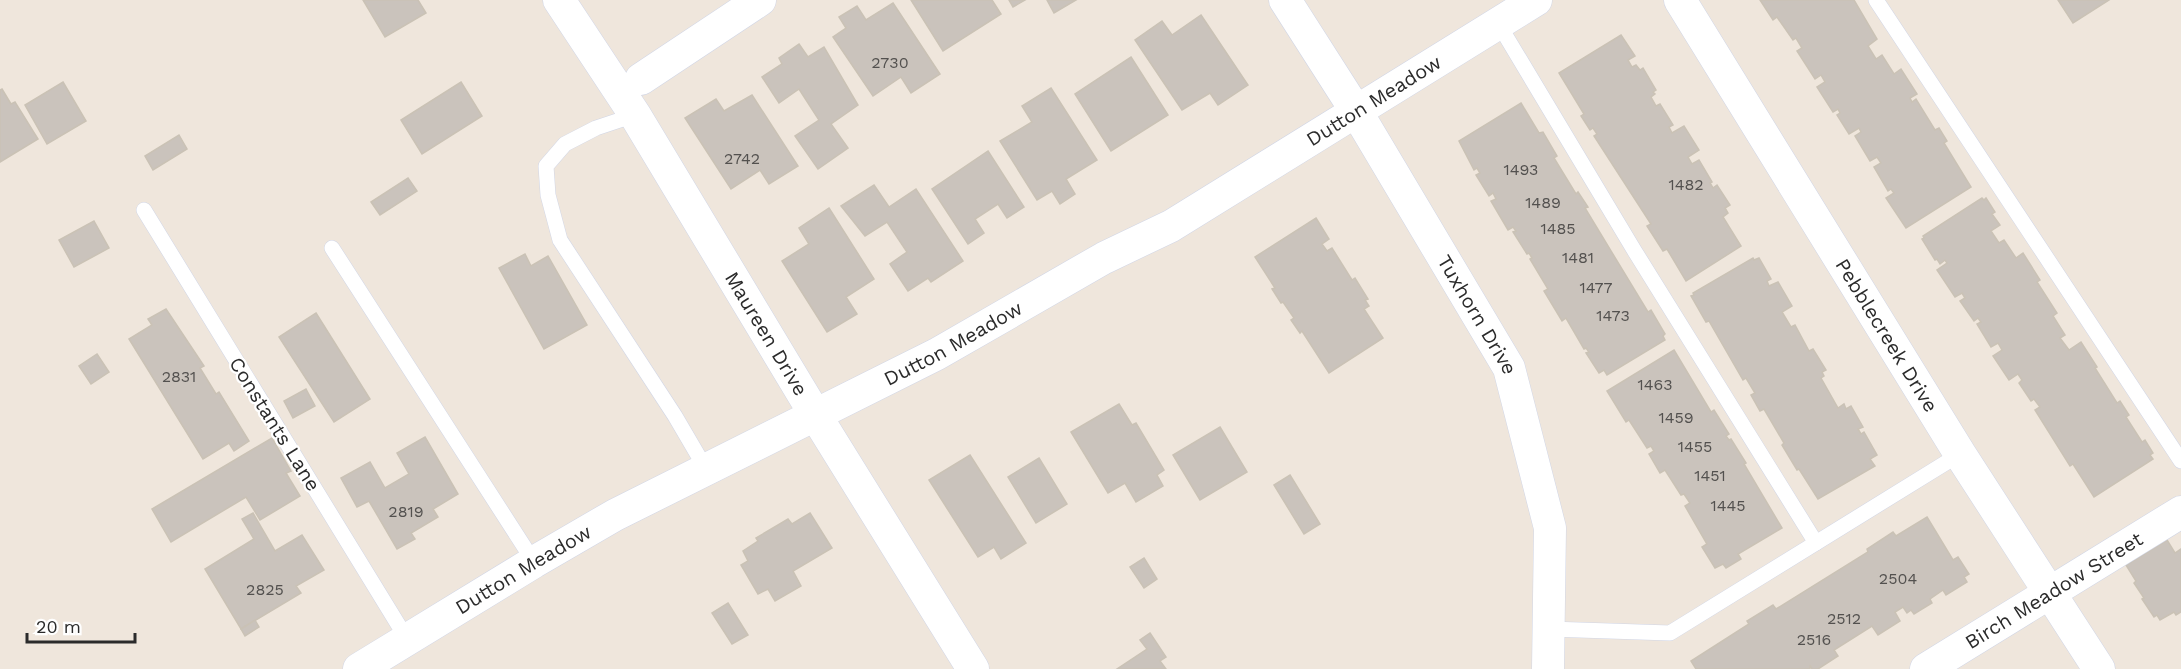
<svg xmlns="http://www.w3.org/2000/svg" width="2181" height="669" font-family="'Work Sans',sans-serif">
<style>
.building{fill:#cac3bc;stroke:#cac2b5;stroke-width:1.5}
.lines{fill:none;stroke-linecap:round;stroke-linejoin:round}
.service-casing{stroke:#d1d6e6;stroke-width:16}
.minor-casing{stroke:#d1d6e6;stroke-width:33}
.service{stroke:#fff;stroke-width:15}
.minor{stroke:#fff;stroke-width:32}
.labels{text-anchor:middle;stroke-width:4.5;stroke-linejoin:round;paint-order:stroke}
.number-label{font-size:16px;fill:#53514f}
.street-label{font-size:20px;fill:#2b2b2b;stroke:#fff}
</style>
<rect width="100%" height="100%" fill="#efe6dc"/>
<!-- building -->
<g class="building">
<polygon points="363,0 418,0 426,13 385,37"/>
<polygon points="911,0 992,0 1001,14 943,51"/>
<polygon points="1009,0 1025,0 1013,7"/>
<polygon points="1047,0 1076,0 1054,13"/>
<polygon points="1760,0 1854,0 1877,39 1868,46 1876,59 1882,55 1894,74 1901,69 1917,94 1910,98 1912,102 1916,99 1935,130 1939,128 1947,141 1944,143 1971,187 1906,228 1886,198 1894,193 1891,189 1888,191 1874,167 1881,163 1877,157 1870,161 1855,136 1861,132 1859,128 1849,134 1837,115 1840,113 1838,109 1833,112 1817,87 1825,82 1821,75 1815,79 1797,51 1802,48 1796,38 1793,40 1777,17 1773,20"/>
<polygon points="2058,0 2109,0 2073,23"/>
<polygon points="893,3 940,74 911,93 901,77 873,96 833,37 846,28 839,17 857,6 866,20"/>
<polygon points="1201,15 1248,85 1218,105 1210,93 1182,110 1135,40 1162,21 1172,35"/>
<polygon points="1621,35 1635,56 1628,60 1632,67 1636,65 1640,70 1643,68 1656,90 1653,92 1655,94 1651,97 1656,106 1660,104 1673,125 1669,127 1672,133 1684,126 1699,150 1688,157 1692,164 1699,160 1712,182 1710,183 1713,188 1717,185 1730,205 1725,208 1728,213 1723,217 1741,246 1686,281 1667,249 1663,251 1647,226 1651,224 1594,136 1597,134 1593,128 1590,130 1581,116 1584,114 1559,73"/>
<polygon points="799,44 808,57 824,47 858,105 831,124 848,148 818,169 795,136 819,120 799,89 779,103 762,77 782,64 779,58"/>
<polygon points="1131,57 1168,115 1111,151 1075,94"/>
<polygon points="63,82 86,121 47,144 25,105"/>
<polygon points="461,82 482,116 422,154 401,120"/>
<polygon points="1051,88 1097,160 1066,179 1075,194 1060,204 1052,191 1037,200 1000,141 1032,122 1022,106"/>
<polygon points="2,89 11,104 15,102 38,139 0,162 0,90"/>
<polygon points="752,95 798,166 769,184 760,170 731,189 685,118 716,99 724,111"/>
<polygon points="1521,103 1539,133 1543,132 1557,156 1554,158 1576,194 1578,192 1588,207 1585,208 1648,312 1651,310 1665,334 1663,336 1665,340 1607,375 1604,370 1599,373 1586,353 1589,352 1586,348 1584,349 1566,318 1562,321 1544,291 1548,289 1530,259 1532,258 1529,253 1527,254 1513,232 1516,231 1513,227 1508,230 1491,201 1496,199 1493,193 1489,196 1476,175 1480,173 1477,168 1474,170 1459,141"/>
<polygon points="179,135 187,149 153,170 145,156"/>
<polygon points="988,151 1024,207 1007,218 998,204 975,219 984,233 968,244 932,189"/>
<polygon points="408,178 417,191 380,215 371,202"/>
<polygon points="874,185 889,207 916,189 963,261 931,282 928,278 908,291 890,264 907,252 887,222 865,236 841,206"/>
<polygon points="1982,198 1984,200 1986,198 1995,212 1992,214 2000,225 1991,231 1999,243 2004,240 2016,258 2023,253 2040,280 2037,282 2057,313 2053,316 2065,335 2060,338 2069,350 2081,342 2097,367 2095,368 2117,403 2120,401 2129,415 2126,417 2142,442 2145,440 2153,453 2150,455 2153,459 2094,497 2073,464 2070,466 2035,410 2040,407 2034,399 2031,401 2019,383 2022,380 2018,374 2009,380 1993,356 2002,350 1998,343 1991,347 1977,324 1981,322 1978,318 1974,321 1960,301 1965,298 1962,293 1955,297 1937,270 1947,263 1945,260 1940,264 1937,259 1935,260 1922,239 1924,238 1923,236"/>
<polygon points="829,208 874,279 846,297 857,314 827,332 782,261 809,244 799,228"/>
<polygon points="1316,218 1329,239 1322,244 1327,251 1332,248 1352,280 1355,278 1368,299 1365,300 1369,306 1364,309 1383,338 1329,373 1302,331 1300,333 1291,320 1294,318 1283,302 1281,303 1272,289 1275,288 1255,257"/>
<polygon points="94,221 109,248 74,267 59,240"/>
<polygon points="525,254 531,266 548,256 587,325 544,349 499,268"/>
<polygon points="1753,258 1754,260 1759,258 1771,279 1767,281 1769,286 1778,282 1792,306 1782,312 1791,327 1795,325 1809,351 1813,349 1826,370 1822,372 1824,376 1821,378 1838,408 1844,404 1846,409 1851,406 1863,427 1858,429 1861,434 1864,432 1877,455 1870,459 1875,466 1818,499 1799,469 1797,470 1782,445 1784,443 1764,409 1760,411 1751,395 1755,393 1746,378 1743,380 1713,328 1709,321 1706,322 1691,296 1694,295 1693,293"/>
<polygon points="166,309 204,366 200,368 216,394 219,392 249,441 234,451 229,443 203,459 129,339 152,325 148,319"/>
<polygon points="316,313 370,399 334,422 279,337"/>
<polygon points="1674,350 1711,412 1714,410 1729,434 1726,436 1729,440 1731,439 1746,463 1744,464 1782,528 1738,554 1741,559 1726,568 1723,564 1715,568 1702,547 1707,544 1685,506 1690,503 1684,494 1681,495 1665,470 1660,473 1649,454 1654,451 1651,446 1647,448 1629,420 1626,422 1607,391"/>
<polygon points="97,354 109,372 91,384 79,366"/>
<polygon points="306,389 315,406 293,418 284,401"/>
<polygon points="1119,404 1132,425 1136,423 1164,470 1157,475 1163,486 1136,502 1125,483 1108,493 1071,432"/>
<polygon points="1220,427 1247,472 1200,500 1173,455"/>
<polygon points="425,437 458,494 433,509 438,517 411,533 415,539 397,549 369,501 357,507 341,478 370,462 385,488 409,474 397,453"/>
<polygon points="272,438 291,471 286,473 300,496 260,520 246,497 171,542 152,509"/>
<polygon points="970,455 1026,543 1001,559 994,547 978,557 929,480"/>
<polygon points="1039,458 1067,504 1036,523 1008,477"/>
<polygon points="1290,475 1320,524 1304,534 1274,485"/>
<polygon points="253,513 275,551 302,535 324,570 296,586 301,593 241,629 205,569 254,539 242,519"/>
<polygon points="810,513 832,548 793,571 801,586 775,601 768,589 758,594 741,565 748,561 743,551 758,541 756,538 788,519 792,524"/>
<polygon points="1927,517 1953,560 1958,557 1969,574 1964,577 1967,582 1946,595 1943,590 1930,599 1932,603 1914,614 1911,610 1907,613 1903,607 1895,612 1900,621 1878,635 1872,626 1834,650 1838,656 1818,669 1812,669 1810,665 1810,669 1696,669 1691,661 1749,624 1747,621 1773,605 1776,609 1868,552 1867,549 1893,532 1896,536"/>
<polygon points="2167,540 2175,553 2181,549 2181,612 2176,615 2174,612 2160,620 2157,615 2154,617 2142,599 2144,598 2134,583 2136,581 2126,565"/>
<polygon points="1144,558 1157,579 1144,588 1130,567"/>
<polygon points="728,603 748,635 732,644 712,613"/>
<polygon points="255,620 259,627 245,636 241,629"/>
<polygon points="1150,633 1166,657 1160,661 1166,669 1117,669 1147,649 1140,640"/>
</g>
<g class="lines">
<!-- service casing -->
<g class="service-casing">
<g id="service">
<polyline points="1876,0 2181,461"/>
<polyline points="1498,23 1634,250 1816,543"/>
<polyline points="635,115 596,128 565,144 546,166 548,195 560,240 675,416 706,469"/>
<polyline points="144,210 407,639"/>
<polyline points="332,248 534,562"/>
<polyline points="1549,629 1670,633 1960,454"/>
</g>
</g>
<!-- minor casing -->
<g class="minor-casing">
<g id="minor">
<path id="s1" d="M559,0L635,115L816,416L973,669"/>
<path id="s2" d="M1285,0L1356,111L1509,368L1550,528L1548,669"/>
<path id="s3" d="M1680,0L1960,454L2099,669"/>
<polyline points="641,79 760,0"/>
<path id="s4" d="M359,669L534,562L615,515L937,354L1104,258L1171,226L1536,0"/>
<path id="s5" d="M1926,669L2181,512"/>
</g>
</g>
<!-- service -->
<use href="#service" class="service"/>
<!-- minor -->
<use href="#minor" class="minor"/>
</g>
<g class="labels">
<!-- number labels -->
<g class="number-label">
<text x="890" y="68">2730</text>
<text x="742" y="164">2742</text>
<text x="1521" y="175">1493</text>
<text x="1686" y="190">1482</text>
<text x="1543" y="208">1489</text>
<text x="1558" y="234">1485</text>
<text x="1578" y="263">1481</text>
<text x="1596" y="293">1477</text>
<text x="1613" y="321">1473</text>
<text x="179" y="382">2831</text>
<text x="1655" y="390">1463</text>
<text x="1676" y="423">1459</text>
<text x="1695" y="452">1455</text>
<text x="1710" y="481">1451</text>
<text x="1728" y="511">1445</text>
<text x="406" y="517">2819</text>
<text x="1898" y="584">2504</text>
<text x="265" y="595">2825</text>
<text x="1844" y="624">2512</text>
<text x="1814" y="645">2516</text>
</g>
<!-- street labels -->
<g class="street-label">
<text dy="7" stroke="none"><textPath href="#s4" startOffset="1164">Dutton Meadow</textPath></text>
<text dy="7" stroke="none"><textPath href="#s2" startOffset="369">Tuxhorn Drive</textPath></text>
<text dy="7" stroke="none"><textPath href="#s1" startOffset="393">Maureen Drive</textPath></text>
<text dy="7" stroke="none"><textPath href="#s3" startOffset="394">Pebblecreek Drive</textPath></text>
<text dy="7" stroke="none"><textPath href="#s4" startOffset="678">Dutton Meadow</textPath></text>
<text transform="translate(275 424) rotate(58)" y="7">Constants Lane</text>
<text dy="7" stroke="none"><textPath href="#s4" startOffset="192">Dutton Meadow</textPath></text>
<text dy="7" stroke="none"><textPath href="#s5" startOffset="150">Birch Meadow Street</textPath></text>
</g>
</g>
<!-- scale -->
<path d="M27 633v9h108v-9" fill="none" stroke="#2b2b2b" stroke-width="3"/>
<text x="36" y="633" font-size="18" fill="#2b2b2b" stroke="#ffffff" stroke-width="4.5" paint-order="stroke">20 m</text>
</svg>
